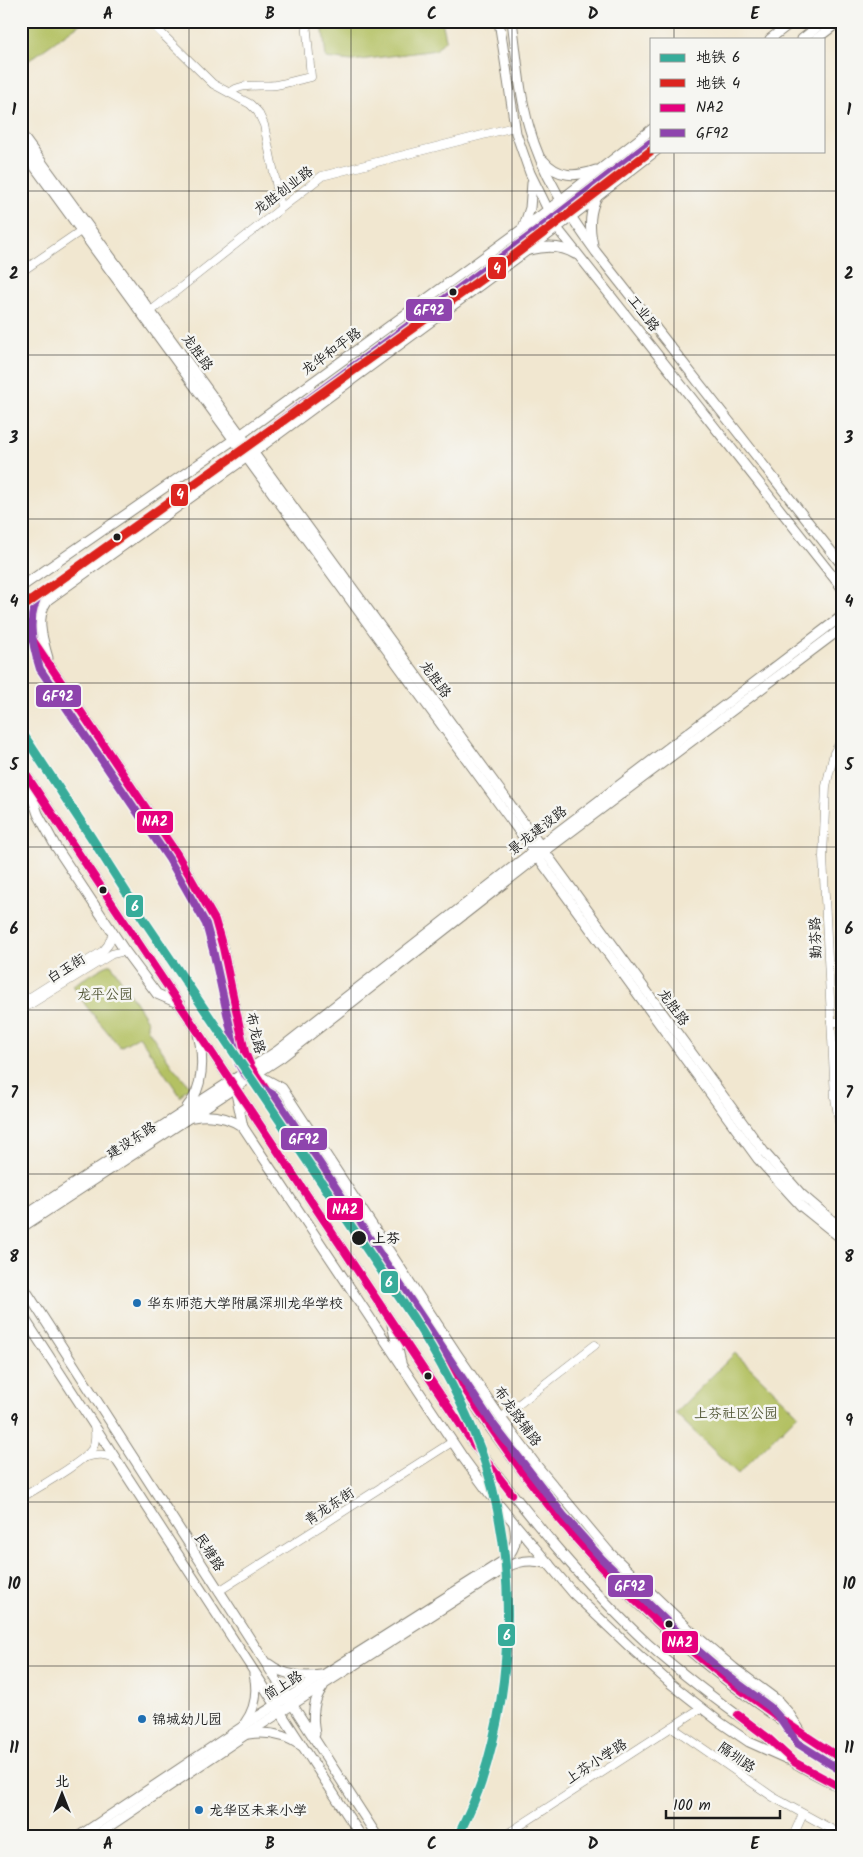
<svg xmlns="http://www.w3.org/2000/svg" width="863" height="1857" font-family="Kalam,'LXGW WenKai TC',sans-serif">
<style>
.green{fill:#b4c163;stroke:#686e40}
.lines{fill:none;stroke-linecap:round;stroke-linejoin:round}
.minor-casing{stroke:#868276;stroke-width:9}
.major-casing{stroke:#868276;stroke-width:11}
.minor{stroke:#fff;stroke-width:8}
.major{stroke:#fff;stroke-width:9}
.bus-1-casing{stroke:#f6f6f2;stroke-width:11}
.bus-2-casing{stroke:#f6f6f2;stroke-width:11}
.bus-1{stroke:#e5007d;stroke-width:8}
.bus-2{stroke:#8e44ad;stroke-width:8}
.metro-1-casing{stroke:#f6f6f2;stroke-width:12}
.metro-2-casing{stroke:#f6f6f2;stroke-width:12}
.metro-1{stroke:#37ac9a;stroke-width:9}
.metro-2{stroke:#dc241f;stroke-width:9}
.grid{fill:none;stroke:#1c1c1c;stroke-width:1;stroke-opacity:0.55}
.bus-dot{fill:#1c1c1c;stroke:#f6f6f2;stroke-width:2}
.poi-dot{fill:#1f6fb2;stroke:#f6f6f2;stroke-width:2}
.labels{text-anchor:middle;stroke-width:5;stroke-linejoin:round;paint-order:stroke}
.street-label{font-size:14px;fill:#1c1c1c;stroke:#f6f6f2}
.park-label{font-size:14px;fill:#515635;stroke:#f6f6f2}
.stop-label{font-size:14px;font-weight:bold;fill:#1c1c1c;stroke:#f6f6f2;text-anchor:start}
.poi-label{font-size:14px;fill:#1c1c1c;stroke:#f6f6f2;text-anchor:start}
.line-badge{stroke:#f6f6f2;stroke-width:2}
.badge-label{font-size:14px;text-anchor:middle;font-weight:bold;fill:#fff}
.neatline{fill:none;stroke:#1c1c1c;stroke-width:2}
.grid-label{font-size:16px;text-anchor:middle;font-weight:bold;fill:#1c1c1c}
</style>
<rect width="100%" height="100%" fill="#f6f6f2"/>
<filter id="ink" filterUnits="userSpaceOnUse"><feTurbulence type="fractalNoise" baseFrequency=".02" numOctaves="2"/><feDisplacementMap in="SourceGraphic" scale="10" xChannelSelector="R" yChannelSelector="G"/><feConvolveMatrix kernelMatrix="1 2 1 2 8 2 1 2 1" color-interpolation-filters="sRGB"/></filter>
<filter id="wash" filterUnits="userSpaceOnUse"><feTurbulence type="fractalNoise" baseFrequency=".0096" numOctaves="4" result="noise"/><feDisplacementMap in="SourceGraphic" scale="20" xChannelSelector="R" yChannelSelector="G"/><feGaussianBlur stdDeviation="1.12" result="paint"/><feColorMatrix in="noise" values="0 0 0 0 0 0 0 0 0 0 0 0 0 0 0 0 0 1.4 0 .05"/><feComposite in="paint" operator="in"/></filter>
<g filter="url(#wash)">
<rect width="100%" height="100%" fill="#f1e7d0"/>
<!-- green -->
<g class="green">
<polygon points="21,21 84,21 21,66"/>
<polygon points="322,21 442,21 446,39 436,50 352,61 326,58"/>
<polygon points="111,964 148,1022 147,1023 147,1028 173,1067 189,1085 189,1089 184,1091 181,1097 139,1036 120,1047 86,1006 73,985 104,967"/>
<polygon points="735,1353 798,1414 738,1474 675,1413"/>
</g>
</g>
<g filter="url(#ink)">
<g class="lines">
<!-- minor casing -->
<g class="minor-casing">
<g id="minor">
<polyline points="149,21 213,84 250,104 258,112 264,125 281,207"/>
<path d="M230,93C241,82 261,87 276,85C288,83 300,79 311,77L306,21"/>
<polyline points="21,272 82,230"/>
<polyline points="151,311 322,176 514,127"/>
<polyline points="842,739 834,753 826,786 823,857 835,1098 842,1138"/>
<polyline points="21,1003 103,951 108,945 113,933"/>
<polyline points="21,1010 112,954 125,951"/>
<polyline points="831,1022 842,1022"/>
<polyline points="501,1418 595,1345"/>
<path d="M86,1457C97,1454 106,1453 116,1460"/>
<path d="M21,1498C37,1488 84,1462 92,1449C96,1442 96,1434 94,1426"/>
<polyline points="219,1591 452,1442"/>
<polyline points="672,1727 773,1797 842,1835"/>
<polyline points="504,1836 701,1708"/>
<polyline points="793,1836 803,1814"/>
</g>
</g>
<!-- major casing -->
<g class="major-casing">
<g id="major">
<polyline points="499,21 516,133 530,173 557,228 842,588"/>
<path d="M512,21C517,56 519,93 529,127C542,174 568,214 596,252L842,565"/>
<polyline points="770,39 793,21"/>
<polyline points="802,39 825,21"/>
<polyline points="816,39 840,21"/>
<polyline points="21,134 764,1152 801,1194 842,1229"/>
<path d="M21,148C268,484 511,823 758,1159L801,1206L842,1239"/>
<path d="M543,160C558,178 576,177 596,170"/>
<polyline points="524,226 530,208 532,183"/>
<path d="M593,245C589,228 589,212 597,197"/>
<path d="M530,250C545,246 561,245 575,254"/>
<polyline points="21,587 239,436 536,219 652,129"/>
<path d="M47,601C35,618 43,640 48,658"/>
<polyline points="21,619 254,452 544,238 656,151"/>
<path d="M21,626L28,633L49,664L177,854L215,920L223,948L245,1052L251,1067L488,1425C522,1472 557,1519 597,1562C668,1639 751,1705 842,1759"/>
<path d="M21,767L474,1445C528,1514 583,1584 648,1644C683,1675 720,1703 758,1730C771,1740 782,1754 795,1763C810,1772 826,1780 842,1788"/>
<polyline points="26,780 38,814 56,847 125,951 157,994 180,1004"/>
<polyline points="258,1075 282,1088 457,1354 501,1418 537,1466 609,1552 695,1635 734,1668 777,1700 788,1712 801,1732"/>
<polyline points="236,1093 243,1127"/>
<path d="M187,1107C204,1088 204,1057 198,1034"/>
<path d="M193,1117C211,1114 227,1116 243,1127L464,1459L489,1493L574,1594L632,1649L670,1683L721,1723L749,1742L787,1759"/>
<polyline points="21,1218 277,1051 555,834 842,616"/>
<polyline points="21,1228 282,1057 544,852 842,628"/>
<polyline points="21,1283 377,1836"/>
<polyline points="21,1313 361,1836"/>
<polyline points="392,1325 401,1362"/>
<path d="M269,1664C283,1675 303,1678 321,1675"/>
<path d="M245,1723C256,1708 258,1692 254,1674"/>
<path d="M248,1734C267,1731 286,1735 302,1746"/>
<path d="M315,1734C312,1718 312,1701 323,1687"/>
<path d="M79,1836L260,1715L503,1561C515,1551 518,1539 514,1524"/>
<path d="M95,1836L245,1735L507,1567C520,1560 534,1559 549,1564"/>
</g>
</g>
<!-- minor -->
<use href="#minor" class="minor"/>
<!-- major -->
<use href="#major" class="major"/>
<!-- bus-1 casing -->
<g class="bus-1-casing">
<g id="bus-1">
<path d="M21,626L28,633L177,854L215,920L223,948L245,1052L251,1067C308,1153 365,1239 422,1325C476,1407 530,1490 598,1563C670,1640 752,1703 842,1759"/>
<polyline points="21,767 474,1445 512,1494"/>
<polyline points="738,1715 767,1737 794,1762 842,1788"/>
</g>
</g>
<!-- bus-2 casing -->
<g class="bus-2-casing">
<path id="bus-2" d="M650,143L538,230L248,444L42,591C25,614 32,644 40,669L169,859L206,924L213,950L238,1063L243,1072L252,1082L275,1096L493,1424L564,1516L602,1559L688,1642L728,1676L770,1707L780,1718L797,1743L837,1768"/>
</g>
<!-- bus-1 -->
<use href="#bus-1" class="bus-1"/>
<!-- bus-2 -->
<use href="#bus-2" class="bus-2"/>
<!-- metro-1 casing -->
<g class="metro-1-casing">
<path id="metro-1" d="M21,731L91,837L142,917L412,1316C439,1358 462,1401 480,1448C518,1552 515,1679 481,1783C475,1801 466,1819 458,1836"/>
</g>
<!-- metro-2 casing -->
<g class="metro-2-casing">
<polyline id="metro-2" points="21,608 508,260 652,150"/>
</g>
<!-- metro-1 -->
<use href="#metro-1" class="metro-1"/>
<!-- metro-2 -->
<use href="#metro-2" class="metro-2"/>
</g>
</g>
<!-- grid -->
<path class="grid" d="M189,21V1836M351,21V1836M512,21V1836M674,21V39M674,151V1836M21,191H842M21,355H842M21,519H842M21,683H842M21,847H842M21,1010H842M21,1174H842M21,1338H842M21,1502H842M21,1666H842"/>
<!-- markers -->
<g class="bus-dot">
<circle cx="453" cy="292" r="4.5"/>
<circle cx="117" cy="537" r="4.5"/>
<circle cx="103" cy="890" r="4.5"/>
<circle cx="359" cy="1238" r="8"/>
<circle cx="428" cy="1376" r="4.5"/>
<circle cx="669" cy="1624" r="4.5"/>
</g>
<g class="poi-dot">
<circle cx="137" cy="1303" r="5"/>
<circle cx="142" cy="1719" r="5"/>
<circle cx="199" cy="1810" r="5"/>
</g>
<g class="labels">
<!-- street labels -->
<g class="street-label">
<text transform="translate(283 190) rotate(-37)" y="5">龙胜创业路</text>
<text transform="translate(644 313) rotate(52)" y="5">工业路</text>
<text transform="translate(331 351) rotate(-36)" y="5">龙华和平路</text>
<text transform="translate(198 352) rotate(54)" y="5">龙胜路</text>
<text transform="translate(436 679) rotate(54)" y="5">龙胜路</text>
<text transform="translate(537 830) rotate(-38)" y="5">景龙建设路</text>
<text transform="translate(815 938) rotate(-92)" y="5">勤芬路</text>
<text transform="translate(66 968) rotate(-32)" y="5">白玉街</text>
<text transform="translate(674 1007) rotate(54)" y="5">龙胜路</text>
<text transform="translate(256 1033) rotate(76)" y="5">布龙路</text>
<text transform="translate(131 1140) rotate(-33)" y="5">建设东路</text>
<text transform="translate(518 1416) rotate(54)" y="5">布龙路辅路</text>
<text transform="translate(329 1506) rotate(-33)" y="5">青龙东街</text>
<text transform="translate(210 1552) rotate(57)" y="5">民塘路</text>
<text transform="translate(283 1685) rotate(-32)" y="5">简上路</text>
<text transform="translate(737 1757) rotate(35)" y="5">隔圳路</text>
<text transform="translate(596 1761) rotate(-33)" y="5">上芬小学路</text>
</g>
<!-- park labels -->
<g class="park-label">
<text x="105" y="999">龙平公园</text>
<text x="736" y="1418">上芬社区公园</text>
</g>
<!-- stop labels -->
<g class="stop-label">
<text x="372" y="1243">上芬</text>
</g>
<!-- poi labels -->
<g class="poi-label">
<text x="147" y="1308">华东师范大学附属深圳龙华学校</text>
<text x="152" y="1724">锦城幼儿园</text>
<text x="209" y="1815">龙华区未来小学</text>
</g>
</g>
<g class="line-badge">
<rect x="487" y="256" width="20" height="24" rx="5" fill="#dc241f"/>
<rect x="405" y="298" width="48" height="24" rx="5" fill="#8e44ad"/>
<rect x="170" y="483" width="19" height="24" rx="5" fill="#dc241f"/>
<rect x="35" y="684" width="47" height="24" rx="5" fill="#8e44ad"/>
<rect x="136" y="810" width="38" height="24" rx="5" fill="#e5007d"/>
<rect x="125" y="894" width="19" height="24" rx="5" fill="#37ac9a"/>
<rect x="280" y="1127" width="48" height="24" rx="5" fill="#8e44ad"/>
<rect x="326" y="1197" width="38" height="24" rx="5" fill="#e5007d"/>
<rect x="380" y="1270" width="19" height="24" rx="5" fill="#37ac9a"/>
<rect x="607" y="1574" width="47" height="24" rx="5" fill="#8e44ad"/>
<rect x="497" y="1623" width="19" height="24" rx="5" fill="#37ac9a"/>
<rect x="661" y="1630" width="38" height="24" rx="5" fill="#e5007d"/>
</g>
<g class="badge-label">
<text x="497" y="273">4</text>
<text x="429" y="315">GF92</text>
<text x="180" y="499">4</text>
<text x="58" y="701">GF92</text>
<text x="155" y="826">NA2</text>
<text x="135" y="911">6</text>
<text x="304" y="1144">GF92</text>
<text x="345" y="1214">NA2</text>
<text x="389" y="1287">6</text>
<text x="630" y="1591">GF92</text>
<text x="507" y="1640">6</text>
<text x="680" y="1647">NA2</text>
</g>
<!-- margin -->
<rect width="863" height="1857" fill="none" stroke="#f6f6f2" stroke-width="55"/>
<!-- legend -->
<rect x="650" y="38" width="175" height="115" fill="#f6f6f2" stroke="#9f9f9c"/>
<rect x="660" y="54" width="25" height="8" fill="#37ac9a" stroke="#9f9f9c"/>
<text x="696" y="62" font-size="15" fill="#1c1c1c">地铁 6</text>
<rect x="660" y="79" width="25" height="8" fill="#dc241f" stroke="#9f9f9c"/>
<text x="696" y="88" font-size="15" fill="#1c1c1c">地铁 4</text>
<rect x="660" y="104" width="25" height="8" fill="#e5007d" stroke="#9f9f9c"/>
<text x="696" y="112" font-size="15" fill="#1c1c1c">NA2</text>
<rect x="660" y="129" width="25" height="8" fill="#8e44ad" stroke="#9f9f9c"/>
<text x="696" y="138" font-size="15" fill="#1c1c1c">GF92</text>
<!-- north arrow -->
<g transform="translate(62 1794)" stroke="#f6f6f2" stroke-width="4" paint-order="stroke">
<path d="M0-4L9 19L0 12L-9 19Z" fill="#1c1c1c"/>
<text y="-8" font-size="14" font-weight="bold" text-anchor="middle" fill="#1c1c1c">北</text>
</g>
<!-- scale -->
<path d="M666 1810v8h114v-8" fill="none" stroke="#1c1c1c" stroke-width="2.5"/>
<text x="673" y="1810" font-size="15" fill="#1c1c1c" stroke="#f6f6f2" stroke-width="4" paint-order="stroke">100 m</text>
<rect x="28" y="28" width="808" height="1802" class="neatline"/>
<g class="grid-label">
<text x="108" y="19">A</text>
<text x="270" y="19">B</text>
<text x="432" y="19">C</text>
<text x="593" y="19">D</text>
<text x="755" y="19">E</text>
<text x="14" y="115">1</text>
<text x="849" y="115">1</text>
<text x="14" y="279">2</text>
<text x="849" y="279">2</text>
<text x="14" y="443">3</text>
<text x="849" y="443">3</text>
<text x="14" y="607">4</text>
<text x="849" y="607">4</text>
<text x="14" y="770">5</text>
<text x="849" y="770">5</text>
<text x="14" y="934">6</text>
<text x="849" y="934">6</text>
<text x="14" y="1098">7</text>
<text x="849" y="1098">7</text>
<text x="14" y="1262">8</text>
<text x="849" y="1262">8</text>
<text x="14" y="1426">9</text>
<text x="849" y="1426">9</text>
<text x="14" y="1589">10</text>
<text x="849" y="1589">10</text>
<text x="14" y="1753">11</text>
<text x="849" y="1753">11</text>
<text x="108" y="1849">A</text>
<text x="270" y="1849">B</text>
<text x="432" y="1849">C</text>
<text x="593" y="1849">D</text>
<text x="755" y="1849">E</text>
</g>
</svg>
